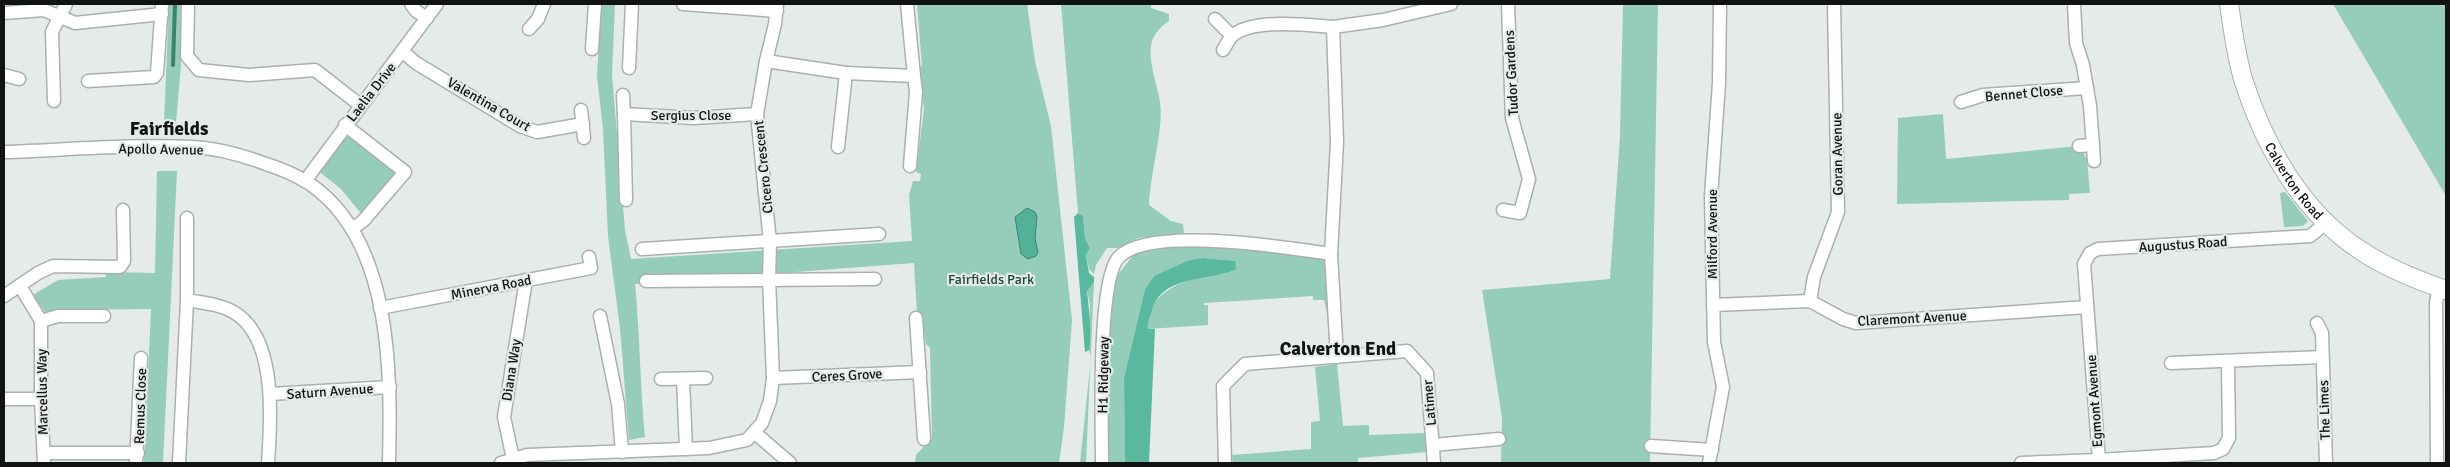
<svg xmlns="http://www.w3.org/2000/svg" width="2450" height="467" font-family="Signika,sans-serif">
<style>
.green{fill:#95ccba}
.forest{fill:#5ab89e}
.water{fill:#53b197;stroke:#3f826f}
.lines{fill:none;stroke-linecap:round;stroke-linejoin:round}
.stream{stroke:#3f826f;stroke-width:4}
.street-casing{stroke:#aab0ae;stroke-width:15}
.secondary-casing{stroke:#aab0ae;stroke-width:20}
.street{stroke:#fff;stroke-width:12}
.secondary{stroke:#fff;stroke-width:18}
.labels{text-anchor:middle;stroke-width:4.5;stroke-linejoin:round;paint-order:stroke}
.street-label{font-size:14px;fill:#111312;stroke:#e5ebe9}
.park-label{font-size:14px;fill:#1b4539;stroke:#e5ebe9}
.district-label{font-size:19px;font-weight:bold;fill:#111312;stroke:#e5ebe9}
</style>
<rect width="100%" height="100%" fill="#e5ebe9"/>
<!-- green -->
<g class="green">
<polygon points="169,4 180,4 181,66 176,122 164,122"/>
<path d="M601,4H615L612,75L625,230L631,259L912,241L909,195L913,181H920L921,174L916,172L924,109L918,70L922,66L917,4H1027L1035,61L1051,126L1072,320L1064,427L1059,463H915L916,455L932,438L930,348L926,344L921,315L917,314L914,263L635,284C640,336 640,386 645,437L629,440L620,328L608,236L603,129L597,76Z"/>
<path d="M1061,4H1151V8L1169,14V21C1162,25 1155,33 1152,41C1147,61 1157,83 1160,102C1164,129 1150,174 1149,205L1171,221L1183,224L1184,233L1138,238L1120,248H1107L1096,265L1094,274L1089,269L1086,255L1090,248L1085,238L1083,216L1078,213Z"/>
<polygon points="1623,4 1658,4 1650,463 1501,463 1502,418 1482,290 1610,279 1620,136"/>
<polygon points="2333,4 2446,4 2446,196"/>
<polygon points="1943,114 1946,159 2079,146 2087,159 2090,193 2069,194 2069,200 1897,204 1898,118"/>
<polygon points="346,128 401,172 364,217 341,189 316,169"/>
<polygon points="157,171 177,171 163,463 144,463 151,309 60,310 47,315 33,295 58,280 106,277 106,272 155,273"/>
<polygon points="2285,192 2308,221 2303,226 2284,227 2280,193"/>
<path d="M1187,239L1331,254L1337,357L1324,300H1313V296L1204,303V305H1208V325L1148,329C1143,289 1198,274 1228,272L1235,261L1203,258L1154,276L1145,289L1124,378L1125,463H1102L1107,288L1140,247Z"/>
<polygon points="1094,282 1086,463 1080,463 1091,358 1089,350 1090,305 1087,290"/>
<polygon points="1337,364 1343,426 1369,425 1369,435 1425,433 1427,452 1358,458 1358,463 1233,463 1232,455 1311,449 1311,422 1320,421 1315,367"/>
</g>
<!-- forest -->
<g class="forest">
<path d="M1078,213L1083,216L1085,238L1090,248L1086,255L1089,273L1094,277V282L1087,291C1089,310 1092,330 1089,350L1085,352L1074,217Z"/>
<path d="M1203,258L1235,261L1236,269C1208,282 1163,274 1152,310C1150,316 1147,323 1148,329H1155L1149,463H1125L1124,378L1145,289L1154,276L1187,261Z"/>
</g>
<!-- water -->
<polygon class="water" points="1027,208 1035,212 1037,217 1035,238 1038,252 1036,256 1028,259 1021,254 1015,217"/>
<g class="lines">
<!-- stream -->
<polyline class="stream" points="173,65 175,4"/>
<!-- street casing -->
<g class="street-casing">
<g id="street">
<polyline points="188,4 187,56 199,70 249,75 315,70 360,105"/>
<polyline points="411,4 416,11 427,18"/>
<polyline points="683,4 777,11"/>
<polyline points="2074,4 2076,43 2083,65 2090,106 2094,161"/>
<polyline points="4,13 44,10 75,23 162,14"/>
<polyline points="1215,19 1232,36"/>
<polyline points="1333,27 1383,20 1451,4"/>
<polyline points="529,29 538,19 544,4"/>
<polyline points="592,49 595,4"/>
<path d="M1223,50C1226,46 1228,40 1232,36C1252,18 1307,25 1333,27L1337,142L1331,254"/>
<polyline points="402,51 416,63 520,126 537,132 583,124"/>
<polyline points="766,61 846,73 838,147"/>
<polyline points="629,68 632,4"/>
<polyline points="846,73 914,76 907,4"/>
<polyline points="4,75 19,79"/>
<polyline points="88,81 154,77 157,73 162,4"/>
<polyline points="623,95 624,114 694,118 757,114"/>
<polyline points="54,101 52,32 66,4"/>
<polyline points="1961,102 1983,95 2087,88"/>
<polyline points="581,110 584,138"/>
<polyline points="624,114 626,200"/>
<polyline points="345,125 405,172 363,221 352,229"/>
<polyline points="2079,146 2093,145"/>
<path d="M4,152C66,150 130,144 192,147C217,148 242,155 266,164C282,169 296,175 310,184C393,241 391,374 389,463"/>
<polyline points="910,166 916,92 914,76"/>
<polyline points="305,181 437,4"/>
<polyline points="1503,210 1520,213 1529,179 1512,118 1508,4"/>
<polyline points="642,249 879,234"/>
<polyline points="646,281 875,279"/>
<polyline points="20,286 41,321 41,399 44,463"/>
<polyline points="4,296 38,273 53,266 120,267 124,261 123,210"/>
<path d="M187,300C203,303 221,304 235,313C277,339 271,420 268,463"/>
<polyline points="1810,301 1814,277 1838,212 1834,4"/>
<polyline points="1713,305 1810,301 1843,319 1856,323 2087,307"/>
<polyline points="380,308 591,268 589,257"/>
<polyline points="600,316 618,404 622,452"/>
<polyline points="916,318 924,439"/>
<polyline points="41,321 58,316 104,316"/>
<polyline points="2317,323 2322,333 2326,463"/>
<polyline points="2228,362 2229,438 2223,449 2214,453 2099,460 2084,264 2090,253 2098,249 2310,236 2326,223"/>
<polyline points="2171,363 2322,357"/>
<polyline points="773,378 920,372"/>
<polyline points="661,379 706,378"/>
<polyline points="683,379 686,449"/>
<polyline points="270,394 390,387"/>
<polyline points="4,399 41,399"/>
<polyline points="755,433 790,463"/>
<polyline points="1433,445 1499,439"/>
<polyline points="1651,446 1712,450"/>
<polyline points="44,453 138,453"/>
<polyline points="513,459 504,417 526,280"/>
<polyline points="136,463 141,358"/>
<polyline points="179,463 187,300 187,218"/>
<polyline points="501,463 527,455 709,448 747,440 762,423 770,401 773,378 769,279 770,242 757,114 766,61 775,24 777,4"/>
<path d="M1102,463C1102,426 1097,279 1119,257C1150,225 1288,248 1331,254L1337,357"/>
<polyline points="1225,463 1223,386 1245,364 1407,351 1427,373 1434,463"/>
<polyline points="1709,463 1723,387 1714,342 1711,196 1719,83 1720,4"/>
<polyline points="2021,463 2099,460"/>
<polyline points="2437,463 2436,303 2439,287"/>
</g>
</g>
<!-- secondary casing -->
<g class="secondary-casing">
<g id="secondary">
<path id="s1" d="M2229,4C2233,30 2236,57 2244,82C2265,147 2302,212 2360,250C2386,268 2417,280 2446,290"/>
</g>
</g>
<!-- street -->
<use href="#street" class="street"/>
<!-- secondary -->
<use href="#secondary" class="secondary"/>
</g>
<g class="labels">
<!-- street labels -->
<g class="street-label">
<text transform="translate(1511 73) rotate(-93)" y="5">Tudor Gardens</text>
<text transform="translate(371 92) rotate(-52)" y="5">Laelia Drive</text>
<text transform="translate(2024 93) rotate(-5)" y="5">Bennet Close</text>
<text transform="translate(489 104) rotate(30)" y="5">Valentina Court</text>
<text x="691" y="120">Sergius Close</text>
<text transform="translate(161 149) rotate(1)" y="5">Apollo Avenue</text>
<text transform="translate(1837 154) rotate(-91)" y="5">Goran Avenue</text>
<text transform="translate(763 167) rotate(-96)" y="5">Cicero Crescent</text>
<text dy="5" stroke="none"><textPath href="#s1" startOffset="191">Calverton Road</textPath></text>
<text transform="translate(1712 234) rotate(-90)" y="5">Milford Avenue</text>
<text transform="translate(2183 244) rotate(-4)" y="5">Augustus Road</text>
<text transform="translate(491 287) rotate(-11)" y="5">Minerva Road</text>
<text transform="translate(1912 318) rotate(-3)" y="5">Claremont Avenue</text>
<text transform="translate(511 370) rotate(-81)" y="5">Diana Way</text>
<text transform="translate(847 375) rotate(-3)" y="5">Ceres Grove</text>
<text transform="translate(1103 375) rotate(-89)" y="5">H1 Ridgeway</text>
<text transform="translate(330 391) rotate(-4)" y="5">Saturn Avenue</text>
<text transform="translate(42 392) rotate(-91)" y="5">Marcellus Way</text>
<text transform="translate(2094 401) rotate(-94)" y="5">Egmont Avenue</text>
<text transform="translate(1429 403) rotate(-95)" y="5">Latimer</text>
<text transform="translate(140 406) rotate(-88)" y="5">Remus Close</text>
<text transform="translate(2324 410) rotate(-92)" y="5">The Limes</text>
</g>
<!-- park labels -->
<g class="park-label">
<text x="991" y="284">Fairfields Park</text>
</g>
<!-- district labels -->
<g class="district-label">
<text x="169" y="135">Fairfields</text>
<text x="1338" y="355">Calverton End</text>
</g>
</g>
<!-- border -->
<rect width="2450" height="467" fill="none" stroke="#111312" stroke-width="10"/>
</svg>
